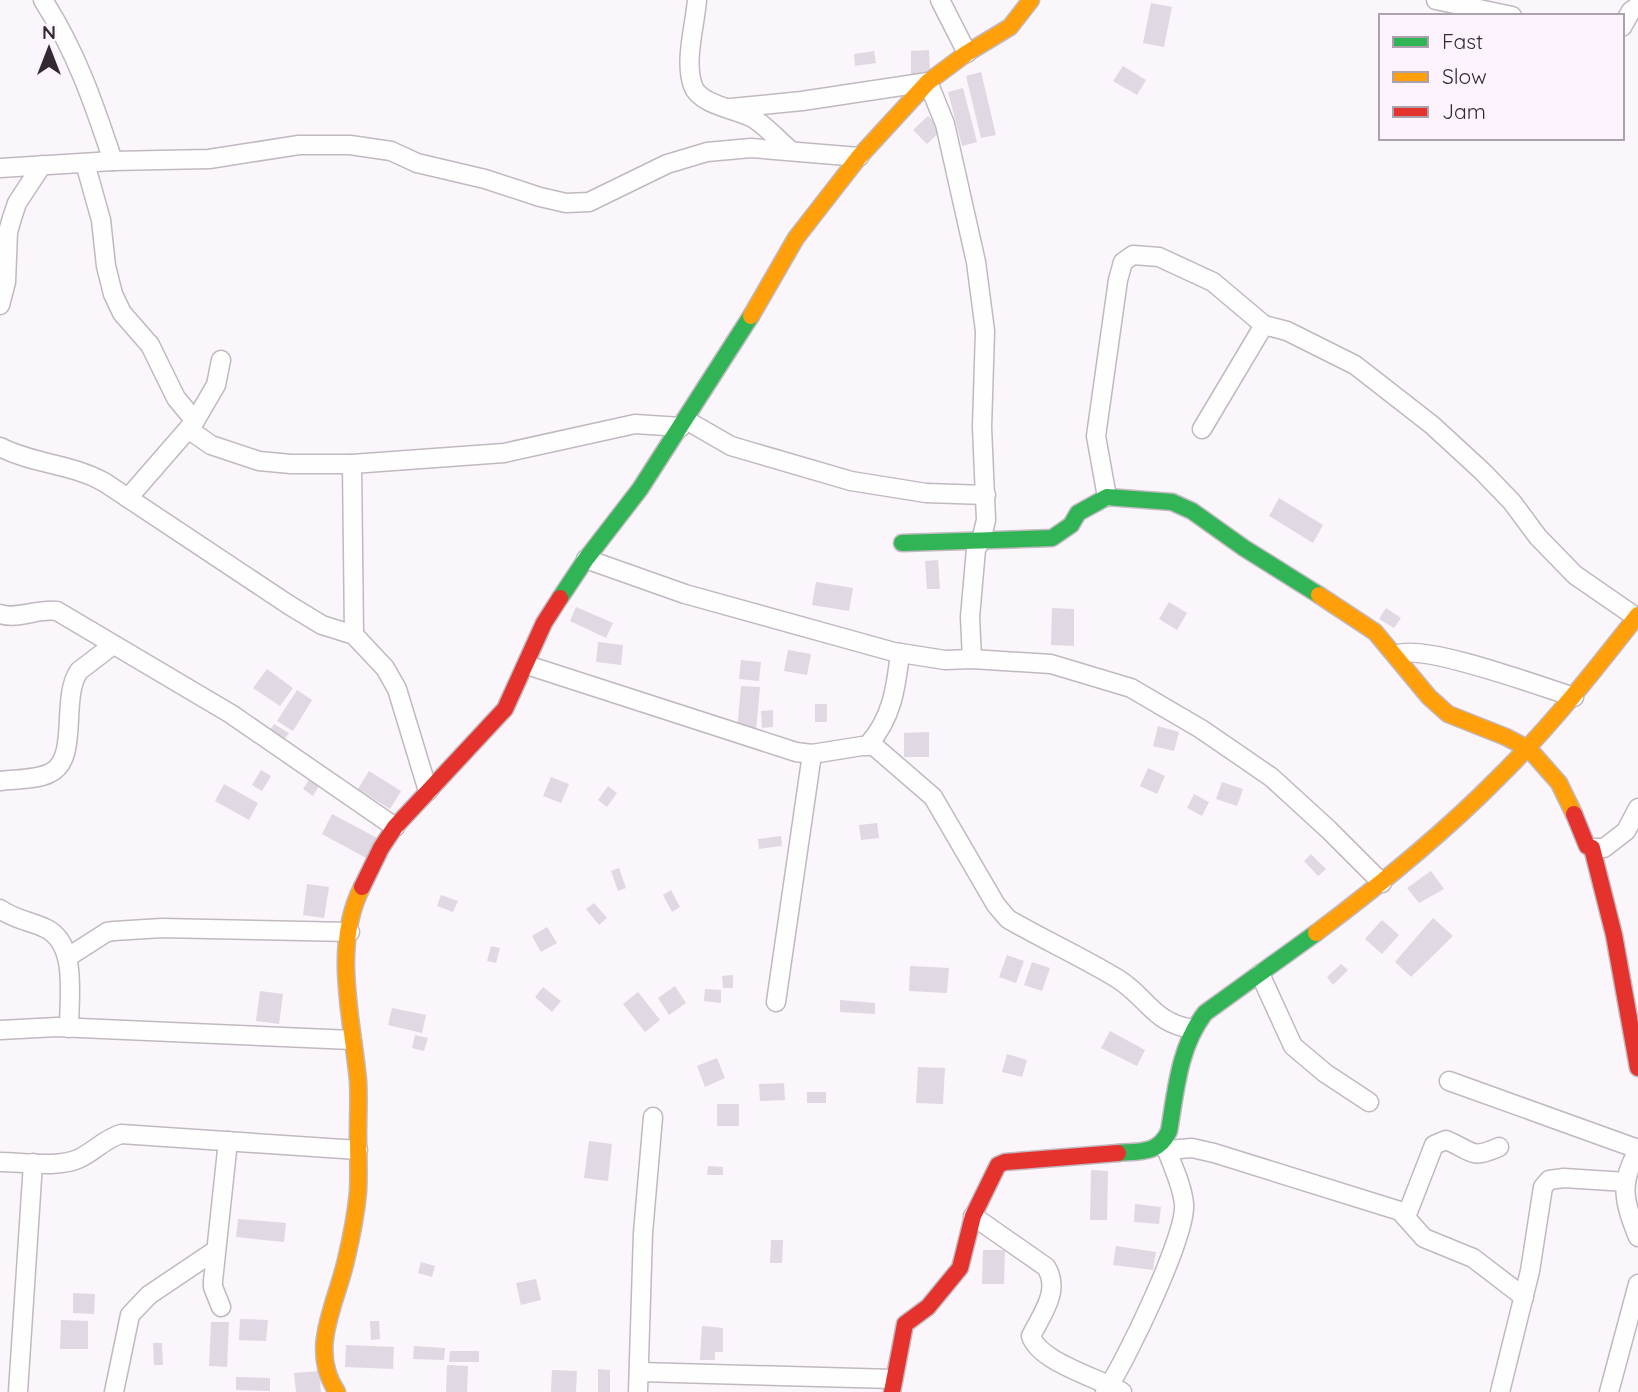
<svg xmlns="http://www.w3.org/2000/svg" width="1638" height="1392" font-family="Quicksand,sans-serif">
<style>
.building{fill:#e0d8e2}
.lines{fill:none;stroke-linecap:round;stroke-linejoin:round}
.street-casing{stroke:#c0b9c0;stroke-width:21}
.fast-casing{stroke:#c0b9c0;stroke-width:19}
.slow-casing{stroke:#c0b9c0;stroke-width:19}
.jam-casing{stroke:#c0b9c0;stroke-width:19}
.street{stroke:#fefefe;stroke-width:18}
.fast{stroke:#30b455;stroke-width:16}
.slow{stroke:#ff9f0a;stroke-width:16}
.jam{stroke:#e5322d;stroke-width:16}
</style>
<rect width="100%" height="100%" fill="#fbf6fb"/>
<!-- building -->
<g class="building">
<polygon points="1151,3 1172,7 1164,47 1143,43"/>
<polygon points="929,50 930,74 911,75 911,51"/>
<polygon points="874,51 876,63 855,66 854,54"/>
<polygon points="1123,66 1146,80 1137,95 1113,81"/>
<polygon points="981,72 996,135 981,138 966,76"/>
<polygon points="963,88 977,142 962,146 948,92"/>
<polygon points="928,116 942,130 927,144 913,130"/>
<polygon points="1279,498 1323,525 1313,543 1269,516"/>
<polygon points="938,560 940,589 927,589 925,561"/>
<polygon points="816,582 853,588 849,611 812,605"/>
<polygon points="1169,602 1187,613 1177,630 1159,619"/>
<polygon points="576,607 613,623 606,638 570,621"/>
<polygon points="1052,608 1074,609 1074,646 1051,645"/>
<polygon points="1386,608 1401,618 1394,628 1379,619"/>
<polygon points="598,642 623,645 621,665 596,662"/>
<polygon points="788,650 811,654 807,675 784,671"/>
<polygon points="741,660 761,662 759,681 739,679"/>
<polygon points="267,669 293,688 280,706 253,688"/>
<polygon points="741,686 760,687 756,732 737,731"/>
<polygon points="297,690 312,700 293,731 277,721"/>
<rect x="815" y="704" width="12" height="18"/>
<polygon points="773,710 773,727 762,728 761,711"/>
<polygon points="274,724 289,733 283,741 269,732"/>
<polygon points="1158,726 1179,732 1174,751 1153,746"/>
<polygon points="929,732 929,757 904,757 904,733"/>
<polygon points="1148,768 1165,776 1157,794 1140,786"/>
<polygon points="261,770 271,776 262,791 252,785"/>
<polygon points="369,771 401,791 390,809 358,789"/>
<polygon points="551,777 569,784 561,803 543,796"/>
<polygon points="310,778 320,784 313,796 303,789"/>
<polygon points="1222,782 1243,789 1237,806 1216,799"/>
<polygon points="224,784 258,803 249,820 215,801"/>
<polygon points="608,786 617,793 607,807 598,800"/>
<polygon points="1194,794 1209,802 1202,816 1187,808"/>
<polygon points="332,814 379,839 368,859 322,834"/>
<polygon points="877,823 879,838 861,840 859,825"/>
<polygon points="781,836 782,846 759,849 758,839"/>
<polygon points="1311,854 1326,869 1318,876 1304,861"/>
<polygon points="619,868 626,888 618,891 611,871"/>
<polygon points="1431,871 1444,889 1419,903 1407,888"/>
<polygon points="307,884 329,887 324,918 303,915"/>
<polygon points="671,890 680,907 672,912 663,895"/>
<polygon points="441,895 458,901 453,912 437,906"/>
<polygon points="594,903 607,918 599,925 586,909"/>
<polygon points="1433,918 1453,936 1411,977 1395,962"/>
<polygon points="1382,920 1399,935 1382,954 1365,939"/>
<polygon points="547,927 557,943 541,952 532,936"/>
<polygon points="491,946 500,948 496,963 487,961"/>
<polygon points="1007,955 1024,961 1016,983 999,977"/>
<polygon points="1032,962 1050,968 1042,991 1024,985"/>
<polygon points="1341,964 1348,970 1333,985 1327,977"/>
<polygon points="910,966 949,968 947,993 909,991"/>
<polygon points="733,975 733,988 723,988 722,976"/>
<polygon points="675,986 686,1003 669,1015 658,998"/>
<polygon points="543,987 561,1001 552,1012 535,997"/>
<polygon points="705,989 721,990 721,1003 704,1001"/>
<polygon points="260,991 283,994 279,1024 256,1021"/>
<polygon points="638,992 660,1020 645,1032 623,1004"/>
<polygon points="840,1000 875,1003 875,1014 840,1012"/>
<polygon points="392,1008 426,1015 422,1033 388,1025"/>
<polygon points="1110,1031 1145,1050 1137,1066 1101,1048"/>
<polygon points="415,1035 428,1038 424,1051 412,1048"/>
<polygon points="1007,1054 1027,1060 1022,1077 1002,1072"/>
<polygon points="717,1058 725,1078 705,1087 697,1066"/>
<polygon points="918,1067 945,1068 943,1104 916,1103"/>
<polygon points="784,1083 785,1100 760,1101 759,1084"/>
<rect x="807" y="1092" width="19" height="11"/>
<rect x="717" y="1104" width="22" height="22"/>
<polygon points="589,1141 612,1144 608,1181 584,1178"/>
<polygon points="708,1166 723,1167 723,1175 707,1175"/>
<polygon points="1091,1170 1108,1171 1107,1220 1090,1220"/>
<polygon points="1135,1204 1161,1207 1159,1224 1134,1222"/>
<polygon points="238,1219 286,1223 284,1242 236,1237"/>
<polygon points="771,1240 783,1240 782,1263 770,1263"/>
<polygon points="1116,1246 1156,1252 1153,1270 1113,1265"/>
<polygon points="983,1250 1005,1250 1004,1284 982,1284"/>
<polygon points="421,1262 435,1266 432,1277 418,1273"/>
<polygon points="536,1279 541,1300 521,1305 516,1283"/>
<polygon points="73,1293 95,1294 94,1314 73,1313"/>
<polygon points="240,1319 268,1320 266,1341 239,1340"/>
<polygon points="61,1320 88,1321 88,1349 60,1349"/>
<polygon points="370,1321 379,1321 380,1339 371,1340"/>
<polygon points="211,1322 229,1322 227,1367 209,1366"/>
<polygon points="702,1326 723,1328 723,1352 715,1352 715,1360 700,1360"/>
<polygon points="153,1343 162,1343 163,1365 154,1365"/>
<polygon points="346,1345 394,1347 393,1369 345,1367"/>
<polygon points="414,1346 445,1348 444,1360 413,1359"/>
<polygon points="450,1351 479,1351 479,1362 449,1362"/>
<polygon points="447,1365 468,1366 467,1392 446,1392"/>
<polygon points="598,1369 610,1370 610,1392 598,1392"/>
<polygon points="552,1370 577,1371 576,1392 551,1392"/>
<polygon points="319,1371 321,1392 296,1392 294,1373"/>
<polygon points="236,1377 270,1378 270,1391 236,1390"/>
</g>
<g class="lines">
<!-- street casing -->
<g class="street-casing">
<g id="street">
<path d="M43,0C76,51 94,104 113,161L209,159L299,145H350L391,151L417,163L485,179L540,197L566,203L589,202L667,164L707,152L751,148L859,157"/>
<path d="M697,0C695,26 684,61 693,86C700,105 736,109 753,118C766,126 778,140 790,150"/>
<polyline points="940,0 967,53"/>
<polyline points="1436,0 1512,16"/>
<polyline points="1622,27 1631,11 1638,6"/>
<polyline points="731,108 802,101 928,82 945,124 976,262 985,331 982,427 986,520 981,541 976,549 970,617 972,659"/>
<polyline points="85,163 101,220 106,266 113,294 122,313 150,345 176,398 195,421"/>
<polyline points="0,168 113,161"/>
<polyline points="0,305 6,282 8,232 12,218 17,203 42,165"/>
<polyline points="686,420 731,446 851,481 926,493 986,495"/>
<polyline points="188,429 211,445 259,461 291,464 352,464 504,453 635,424 681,427"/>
<polyline points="1202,429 1264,325"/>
<path d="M0,447C36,465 69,463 104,482L289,605L322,625L354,635L385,668L397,689L428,791"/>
<polyline points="352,464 354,635"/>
<polyline points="1107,497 1096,436 1118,280 1123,262 1133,255 1159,257 1213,282 1264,325 1287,331 1355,365 1432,425 1482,471 1512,502 1538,537 1575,575 1636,617"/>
<polyline points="128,498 195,421 216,385 221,360"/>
<polyline points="586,559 685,594 894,652 945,660 972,659 1051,664 1131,688 1201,729 1271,777 1329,830 1382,883"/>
<path d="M0,614C18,620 38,608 57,611L231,714L395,827"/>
<path d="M1396,655C1421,642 1542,687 1574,697"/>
<path d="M527,665L796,752L812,754L862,746H874L933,797L996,905L1008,919C1044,940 1082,957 1118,979C1148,998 1153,1023 1193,1029"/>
<path d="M868,745C892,718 896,688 900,653"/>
<path d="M0,781C15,779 36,780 50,773C80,759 60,698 79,671L113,645"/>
<polyline points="1592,848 1604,848 1626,831 1638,808"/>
<path d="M0,909C13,919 30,921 45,928C78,943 69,997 69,1028"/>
<polyline points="68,957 107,932 114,931 162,928 350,932"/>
<polyline points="1260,974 1293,1046 1325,1073 1369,1102"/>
<polyline points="776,1002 812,754"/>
<polyline points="0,1030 57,1027 352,1040"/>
<polyline points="1449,1081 1638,1149"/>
<polyline points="1167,1150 1192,1148 1214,1153 1400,1211 1424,1238 1473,1258 1524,1297"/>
<path d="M1638,1151C1618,1184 1625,1204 1638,1237"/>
<path d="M0,1162C22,1162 58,1168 78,1159C94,1152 104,1139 121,1134L358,1150"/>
<path d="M973,1216L1046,1267C1061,1290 1042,1314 1031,1336C1039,1362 1099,1378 1122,1392"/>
<path d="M1406,1217L1434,1145L1446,1140C1473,1151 1470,1160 1499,1147"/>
<polyline points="221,1307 213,1287 213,1281 228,1141"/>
<polyline points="640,1372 893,1379"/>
<polyline points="18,1392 33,1163"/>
<polyline points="114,1392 130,1315 149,1295 216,1250"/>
<polyline points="638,1392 643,1233 653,1117"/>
<path d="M1105,1392C1125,1363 1187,1235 1184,1204C1182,1183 1170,1161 1164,1142"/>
<polyline points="1500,1392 1530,1271 1543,1187 1549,1180 1564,1178 1626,1182"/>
<polyline points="1609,1392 1638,1284"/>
</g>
</g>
<!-- fast casing -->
<g class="fast-casing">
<g id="fast">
<polyline points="902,543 1052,538 1071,525 1078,513 1107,497 1172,502 1192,511 1244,548 1319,595"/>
<polyline points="560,598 586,559 640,489 751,316"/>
<path d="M1118,1153C1140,1151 1159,1154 1169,1131C1176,1090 1179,1047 1205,1013L1316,933"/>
</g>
</g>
<!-- slow casing -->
<g class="slow-casing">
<g id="slow">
<polyline points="751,316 796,238 859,157 928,82 967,53 1010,27 1031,0"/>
<polyline points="1319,595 1375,632 1429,697 1448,714 1506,737 1529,749 1559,783 1574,814"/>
<path d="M1316,933C1380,885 1443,834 1499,777C1550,727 1594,671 1638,615"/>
<path d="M337,1392C308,1349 336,1305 346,1260C351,1239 356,1214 358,1192C359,1173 358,1153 358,1134C358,1116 359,1098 358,1080C352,1018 332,946 362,887"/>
</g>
</g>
<!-- jam casing -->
<g class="jam-casing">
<g id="jam">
<polyline points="1574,814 1587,846 1592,848 1614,935 1638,1068"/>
<polyline points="362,887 381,848 395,827 505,709 544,623 560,598"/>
<polyline points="892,1392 905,1324 928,1307 960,1268 973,1216 998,1165 1005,1162 1118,1153"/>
</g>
</g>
<!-- street -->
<use href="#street" class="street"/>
<!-- fast -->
<use href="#fast" class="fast"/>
<!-- slow -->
<use href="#slow" class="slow"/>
<!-- jam -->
<use href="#jam" class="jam"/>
</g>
<!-- legend -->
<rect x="1379" y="14" width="245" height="126" fill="#fdf3fe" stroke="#aca2ad" stroke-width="2"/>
<rect x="1393" y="37" width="35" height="10" fill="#30b455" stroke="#aca2ad" stroke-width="2"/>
<text x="1442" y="49" font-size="21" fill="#322933">Fast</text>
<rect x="1393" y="72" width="35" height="10" fill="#ff9f0a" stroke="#aca2ad" stroke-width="2"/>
<text x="1442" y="84" font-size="21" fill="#322933">Slow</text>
<rect x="1393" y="107" width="35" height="10" fill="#e5322d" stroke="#aca2ad" stroke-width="2"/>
<text x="1442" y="119" font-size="21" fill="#322933">Jam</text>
<!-- north arrow -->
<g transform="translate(49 49)" stroke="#fdf3fe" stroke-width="5" paint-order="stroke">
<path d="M0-5L12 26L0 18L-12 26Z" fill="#322933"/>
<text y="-10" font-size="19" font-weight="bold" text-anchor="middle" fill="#322933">N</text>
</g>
</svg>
